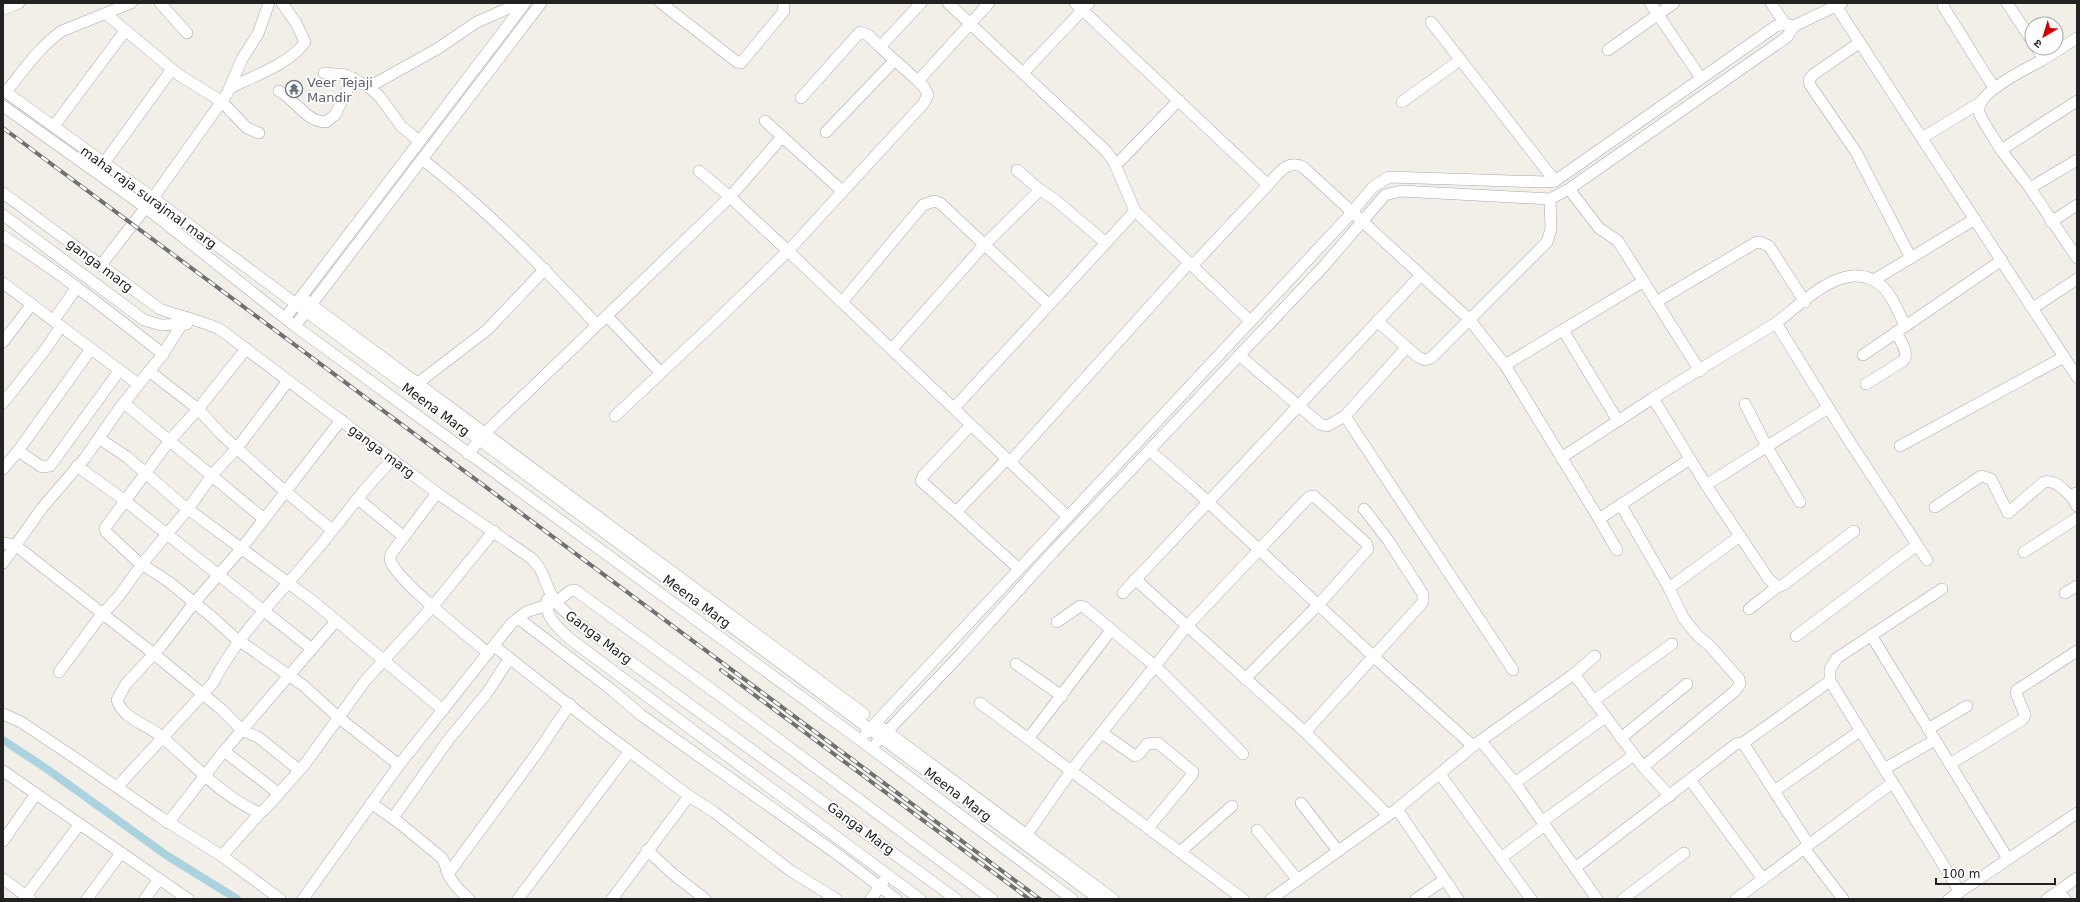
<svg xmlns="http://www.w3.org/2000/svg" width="2080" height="902" font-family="'DejaVu Sans','Noto Sans Devanagari',sans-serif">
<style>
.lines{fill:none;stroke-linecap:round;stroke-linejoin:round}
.canal{stroke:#aad3df;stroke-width:8}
.minor-casing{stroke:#a9a9a9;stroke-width:12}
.minor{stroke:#fff;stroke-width:11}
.rail-casing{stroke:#707070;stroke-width:4}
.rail{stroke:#fff;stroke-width:2.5;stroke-dasharray:8;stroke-linecap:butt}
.labels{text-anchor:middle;stroke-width:3.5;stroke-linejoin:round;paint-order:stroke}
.worship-label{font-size:13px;fill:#5b616d;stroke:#fff;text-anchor:start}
.street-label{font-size:13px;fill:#222;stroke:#fff}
</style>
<rect width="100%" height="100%" fill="#f2efe9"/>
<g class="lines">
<!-- canal -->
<polyline class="canal" points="3,740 47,769 166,855 237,899"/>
<!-- minor casing -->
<g class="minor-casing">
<g id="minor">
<polyline points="160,3 187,33"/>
<polyline points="661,3 737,62 741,63 784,11 783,3"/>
<polyline points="948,3 1106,151 1114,162 1135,211 1250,321"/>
<path d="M1075,3L1268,185C1278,174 1287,159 1303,167L1469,319L1505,365L1599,519L1690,459"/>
<polyline points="1650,3 1701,78"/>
<polyline points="1771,3 1785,24"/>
<polyline points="2007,3 2032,41"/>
<polyline points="1836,6 2077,377"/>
<polyline points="1943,6 1994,88"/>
<polyline points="3,9 19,3"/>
<polyline points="106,14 179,75 221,101 247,128 259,133"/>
<polyline points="1431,22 1555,181"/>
<polyline points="1859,43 1814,74 1809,80 1810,85 1856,152 1911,258"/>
<polyline points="2037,48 2044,59 2077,38"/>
<polyline points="1608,50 1674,3"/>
<polyline points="324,73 346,75 369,87 380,97 401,126 419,141"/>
<polyline points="1023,73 1089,3"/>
<polyline points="918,81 880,47 921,3"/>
<polyline points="369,87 437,49 477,22 520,3"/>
<path d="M230,88C252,77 291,63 305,42L296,23L282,3"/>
<polyline points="3,90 153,198 1099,899"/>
<path d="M279,91C296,100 306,122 326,122L335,115L353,78"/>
<path d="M6,92C23,71 39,47 62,31L131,3"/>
<polyline points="801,98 860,32 868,35 880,47"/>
<polyline points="1402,102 1460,60"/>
<polyline points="3,106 145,207 295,326 860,740 1072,899"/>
<polyline points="765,121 842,191"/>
<polyline points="54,126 125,31"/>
<polyline points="826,132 894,61"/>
<polyline points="782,137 730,197 788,251 923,104 928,95 924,87 918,81 989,3"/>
<polyline points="1922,138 1981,102"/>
<path d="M2001,150C1996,141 1981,120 1979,112C1975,92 2030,67 2044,59"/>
<path d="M422,159C486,209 542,266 597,325"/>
<polyline points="2077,160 2030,188 2077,258"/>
<polyline points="104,163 172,69"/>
<polyline points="1116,165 1179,100"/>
<polyline points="1017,170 1040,190"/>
<polyline points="2030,188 2001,150 2077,101"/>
<polyline points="1569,189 1599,228 1618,241 1700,371"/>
<path d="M3,193L160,309C180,317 201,320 221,330L437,493L531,558C544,571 542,575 549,590C554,603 566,612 575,621L956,899"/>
<polyline points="3,215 144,320 161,325 187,324"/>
<polyline points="2051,222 2077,205"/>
<path d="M3,236C59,272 111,313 163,354"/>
<polyline points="101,265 153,198 227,94 242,59 258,34 269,3"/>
<polyline points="1192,266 1268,185"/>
<polyline points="1874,280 1975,219"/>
<polyline points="3,283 138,384"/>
<polyline points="301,297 864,714"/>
<polyline points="842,302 923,205 934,201 940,203 1049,305 954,408"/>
<polyline points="1656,302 1755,243 1760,242 1769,246 1805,302"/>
<polyline points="1049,305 1135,211"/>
<polyline points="2033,308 2077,279"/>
<polyline points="607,316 661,373"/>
<polyline points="285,318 525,3"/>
<polyline points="54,320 77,287"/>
<polyline points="1377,321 1418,357 1425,360 1431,358 1547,242 1551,229 1550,199"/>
<polyline points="1776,323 1653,398 1706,485 1828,408"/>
<polyline points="295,326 541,3"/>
<path d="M1905,326C1899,313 1894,299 1884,288C1849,253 1804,302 1776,323L1846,436L1927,560"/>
<polyline points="1563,330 1618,421"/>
<polyline points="3,342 32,304"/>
<polyline points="1407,347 1345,416 1513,670"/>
<polyline points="246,349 198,409 170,440 105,528 106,532 137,561 169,582 212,617 234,637 304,686 338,717 399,765"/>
<polyline points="892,349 984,245 1040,190 1054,199 1106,243"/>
<polyline points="1239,355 1320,424 1327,426 1345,416"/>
<polyline points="1863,355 2002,260"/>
<polyline points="1505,365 1644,281"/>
<polyline points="149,371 198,409 222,435 280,487 332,530"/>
<polyline points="418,383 487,330 545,269"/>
<path d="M1866,384L1903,361C1910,353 1900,341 1896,332"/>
<polyline points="3,403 45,350 61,326"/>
<polyline points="124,403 264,519"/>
<polyline points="1745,404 1767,447 1800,502"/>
<polyline points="615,416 714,323 788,251 1068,517"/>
<path d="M341,420L241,549L194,603L162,645L126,684L117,700C123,720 150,725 163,738C194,764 222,797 260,813L265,809L305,764L365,681L433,606L494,531"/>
<polyline points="100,439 127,457 181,504 314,602 443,710"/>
<polyline points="1900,446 2064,357"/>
<polyline points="18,451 91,349"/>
<polyline points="1150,451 1194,489 1373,656 1473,746"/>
<polyline points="468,454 485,433 730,197 699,171"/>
<polyline points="1561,458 1653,398"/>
<polyline points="1007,459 956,512 1019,569"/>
<polyline points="1010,462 1189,263"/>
<polyline points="77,466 124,500 312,649"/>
<polyline points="3,469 18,451 42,467 50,466 119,371"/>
<polyline points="1706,485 1768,578 1777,587 1783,585 1854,531"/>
<path d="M437,493L391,554L390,560C397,581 468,636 488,653"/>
<polyline points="2076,493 2071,496 2077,506"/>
<polyline points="358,499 404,537"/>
<polyline points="1621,505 1669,588 1684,619 1698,636 1710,646 1739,679 1740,684 1735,691 1643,767"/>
<path d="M1935,507L1981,476L1991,479L2008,513L2044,482C2055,479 2062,489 2071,496"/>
<polyline points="956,512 921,481 923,476 971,425"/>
<polyline points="1599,519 1617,550"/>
<polyline points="3,543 15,545 154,654 221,709 243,731 258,737 299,770"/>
<polyline points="2024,552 2077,518"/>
<polyline points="3,563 42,508 85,458 119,409 163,354 182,324 184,317"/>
<polyline points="1135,579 1305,732 1423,602 1423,594 1388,540 1364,509"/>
<polyline points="1669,588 1740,536"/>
<polyline points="1942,589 1837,658 1830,669 1830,681 1960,892"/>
<polyline points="1123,593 1420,276"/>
<polyline points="2065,593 2077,586"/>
<path d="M547,600C544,617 560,629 570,639L920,899"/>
<polyline points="1749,609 1777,587"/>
<polyline points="518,618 613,691 641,715 837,854 896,899"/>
<polyline points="1057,622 1080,606 1084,607 1155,666 1243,754"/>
<polyline points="1871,635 2008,859"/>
<polyline points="1796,636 1917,545"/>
<polyline points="494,646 601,730 689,796 714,812 791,871 836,899"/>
<polyline points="1016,664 1062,696"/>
<polyline points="59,672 99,618 119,596 142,564 188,509 213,474 237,448 288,381"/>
<polyline points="1574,674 1643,767 1670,796"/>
<polyline points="1593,701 1672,644"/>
<polyline points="980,703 1243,899"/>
<polyline points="3,714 21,722 75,758 160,817 222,856 280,899"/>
<polyline points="881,727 1113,899"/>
<polyline points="1928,729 1967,706"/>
<polyline points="1305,732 1388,815"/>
<polyline points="866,733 1346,219 1373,187 1389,177 1545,182 1555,181 1776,26 1785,24 1794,26"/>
<polyline points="1102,733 1135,756 1139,754 1147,744 1158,743 1193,772 1192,775 1148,828"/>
<polyline points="1621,738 1687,684"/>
<polyline points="1028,739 1111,630"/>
<polyline points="1481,741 1515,783 1597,899"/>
<polyline points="877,742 961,654 1053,552 1323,267 1385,195 1401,191 1550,199 1569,189 1787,37 1794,26 1842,3"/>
<polyline points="224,751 278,793"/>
<polyline points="1950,764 2022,720 2025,715 2016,693 2017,690 2077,651"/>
<polyline points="1884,769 1935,740"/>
<polyline points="3,771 188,899"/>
<polyline points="1440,774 1531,899"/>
<polyline points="1691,781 1763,879"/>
<polyline points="1515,783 1605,717"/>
<path d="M117,787L213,683C238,634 278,596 313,554C340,523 363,488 393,459"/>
<polyline points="1774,791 1860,731"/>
<path d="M371,803L398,822L442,858C446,864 446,870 449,876C454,885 461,892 469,899"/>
<polyline points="1301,803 1338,851"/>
<polyline points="1397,809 1458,899"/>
<polyline points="393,818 449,739 487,693 509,659"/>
<polyline points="1543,821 1634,755"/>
<polyline points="168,823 224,751 336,621"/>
<polyline points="1257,830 1298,880"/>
<polyline points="1023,840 1071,771 1187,626 1309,497 1314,496 1366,543 1368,549 1318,605 1245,679"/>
<polyline points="3,841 36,794"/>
<polyline points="1809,845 1743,743 1830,681"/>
<polyline points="1804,848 1843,899"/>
<polyline points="647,850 673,874 705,899"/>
<polyline points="1180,852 1232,806"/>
<polyline points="222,856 260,813"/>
<polyline points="1501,858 1545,825"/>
<polyline points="1575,868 1736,744 1743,743"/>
<polyline points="448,874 537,753 570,704"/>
<polyline points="3,879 30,899"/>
<polyline points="2058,891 2065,899"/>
<polyline points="26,896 79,825"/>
<polyline points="87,899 121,853"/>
<polyline points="145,899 159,879"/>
<polyline points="303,899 399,765 511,624 526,612 556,602 570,591 575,590 715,692 992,899"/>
<polyline points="518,899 629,752"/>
<polyline points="612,899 689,796"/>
<polyline points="871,899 883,882"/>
<polyline points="1271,899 1397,809 1473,746 1574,674 1595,656"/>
<polyline points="1416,899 1444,880"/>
<polyline points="1623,899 1684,853"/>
<polyline points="1736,899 1892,783"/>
<polyline points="1949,899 2077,813"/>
<polyline points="2047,899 2077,878"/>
</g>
</g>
<!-- minor -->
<use href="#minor" class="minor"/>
<!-- rail casing -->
<g class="rail-casing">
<g id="rail">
<polyline points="3,128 1040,899"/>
<polyline points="721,670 1029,899"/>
</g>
</g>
<!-- rail -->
<use href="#rail" class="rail"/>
</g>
<!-- icons -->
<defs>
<g id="temple-ring" transform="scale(0.9)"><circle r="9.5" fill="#fff" stroke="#6b7280" stroke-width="1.5"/><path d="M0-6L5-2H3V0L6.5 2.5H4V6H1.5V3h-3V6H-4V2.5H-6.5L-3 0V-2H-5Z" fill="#6b7280"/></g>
</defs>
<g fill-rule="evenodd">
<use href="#temple-ring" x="294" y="89"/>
</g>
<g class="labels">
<!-- worship labels -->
<g class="worship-label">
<text x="307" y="87">Veer Tejaji<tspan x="307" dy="15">Mandir</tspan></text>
</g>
<!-- street labels -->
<g class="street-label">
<text transform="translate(149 197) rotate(36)" y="5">maha raja surajmal marg</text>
<text transform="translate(100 265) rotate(37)" y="5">ganga marg</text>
<text transform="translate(436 409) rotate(36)" y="5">Meena Marg</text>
<text transform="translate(382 451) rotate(37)" y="5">ganga marg</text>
<text transform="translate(697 601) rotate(36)" y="5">Meena Marg</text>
<text transform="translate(599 637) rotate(37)" y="5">Ganga Marg</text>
<text transform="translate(958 794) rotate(37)" y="5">Meena Marg</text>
<text transform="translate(861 828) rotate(36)" y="5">Ganga Marg</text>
</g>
</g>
<!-- border -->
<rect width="2080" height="902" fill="none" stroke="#222222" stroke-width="8"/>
<!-- north arrow -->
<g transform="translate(2044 36) rotate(218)"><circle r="19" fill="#ffffff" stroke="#a7a7a7"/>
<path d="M0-3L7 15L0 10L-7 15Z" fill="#d40000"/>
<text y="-6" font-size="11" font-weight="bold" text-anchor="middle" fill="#222222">उ</text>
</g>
<!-- scale -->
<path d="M1936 878v6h119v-6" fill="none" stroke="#222222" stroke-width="2"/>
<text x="1942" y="878" font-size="12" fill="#222222" stroke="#ffffff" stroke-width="3" paint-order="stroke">100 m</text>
</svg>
